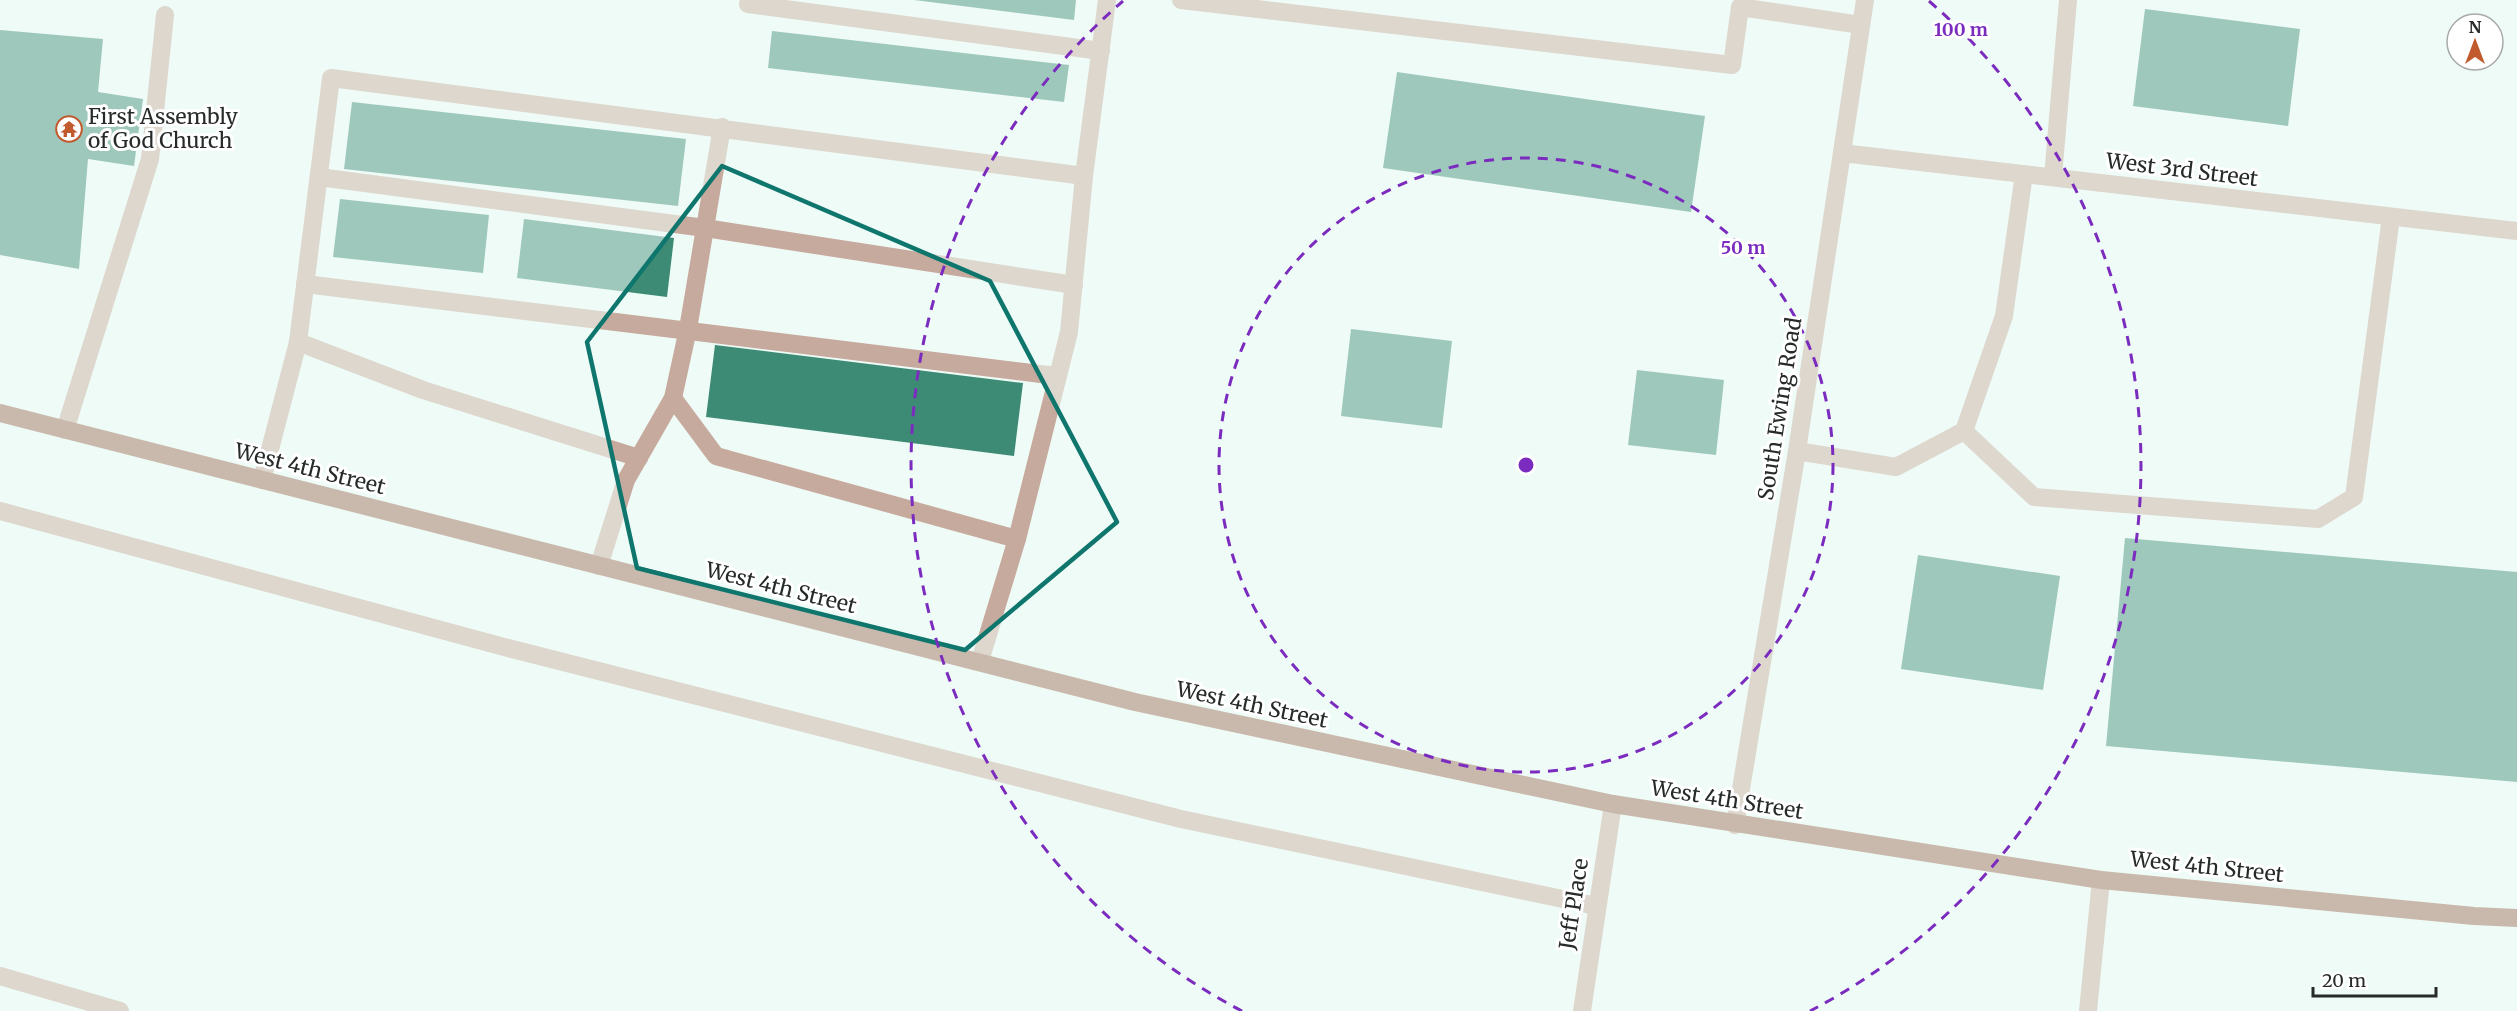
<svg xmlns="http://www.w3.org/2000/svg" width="2517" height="1011" font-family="Merriweather,serif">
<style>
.building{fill:#3e8b75}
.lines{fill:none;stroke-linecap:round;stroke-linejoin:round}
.minor{stroke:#c7aa9e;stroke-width:18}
.major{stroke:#9b6954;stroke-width:18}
.marked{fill:none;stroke:#0f766e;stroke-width:4.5;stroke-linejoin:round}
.ring{fill:none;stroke:#7b2cbf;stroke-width:3;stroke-dasharray:10 8}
.labels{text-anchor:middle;stroke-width:6;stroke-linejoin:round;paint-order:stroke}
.poi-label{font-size:21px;fill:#262b29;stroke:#fff;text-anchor:start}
.street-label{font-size:21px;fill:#262b29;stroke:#fff}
.centre{fill:#7b2cbf;stroke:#fff;stroke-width:3}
.ring-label{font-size:18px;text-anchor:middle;font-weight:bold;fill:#7b2cbf;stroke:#fff;stroke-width:6;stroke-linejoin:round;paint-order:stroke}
</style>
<rect width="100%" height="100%" fill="#effbf6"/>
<!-- building -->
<g class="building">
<polygon points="914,0 1076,0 1074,20"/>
<polygon points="2145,9 2300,29 2288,126 2133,106"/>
<polygon points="0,30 103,39 98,92 143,99 134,166 88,159 79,269 0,255"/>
<polygon points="772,31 1069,65 1064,102 768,68"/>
<polygon points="1397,72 1705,116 1691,212 1383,168"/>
<polygon points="352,102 686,139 678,206 344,169"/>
<polygon points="340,199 489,215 483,273 333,257"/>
<polygon points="524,219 674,238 667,297 517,278"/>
<polygon points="1351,329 1452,341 1442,428 1341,416"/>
<polygon points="715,345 1023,383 1014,456 706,417"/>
<polygon points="1637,370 1724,380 1716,455 1628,445"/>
<polygon points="2125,538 2517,572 2517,782 2106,746"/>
<polygon points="1918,555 2060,576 2043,690 1901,669"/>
</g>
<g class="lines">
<!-- minor -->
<g class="minor">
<polyline points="749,0 748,4 1101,51"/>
<polyline points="1181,0 1732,65 1740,7 1861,25"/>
<polyline points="1842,153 2517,231"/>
<polyline points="319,177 705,228 1074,285"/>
<polyline points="2053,177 2068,0"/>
<polyline points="305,284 1057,376"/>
<polyline points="298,342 423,390 639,458"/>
<polyline points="673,398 716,456 1017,539"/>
<polyline points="65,430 150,159 165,15"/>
<polyline points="1964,431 2034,497 2318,519 2354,497 2391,217"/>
<polyline points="1797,451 1896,467 1964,431 2004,316 2024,174"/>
<polyline points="262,480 298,342 331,78 1084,176 1107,0"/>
<polyline points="0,511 512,649 1181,819 1596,906"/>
<polyline points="599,566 626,480 673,398 688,329 722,127"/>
<polyline points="980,661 1017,539 1069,332 1084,176"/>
<polyline points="1735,825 1797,451 1865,0"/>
<polyline points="0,976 120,1011"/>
<polyline points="1582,1011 1613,804"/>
<polyline points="2088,1011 2101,880"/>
</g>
<!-- major -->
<polyline class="major" points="0,413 1135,702 1613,804 2101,880 2474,916 2517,918"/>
</g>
<!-- marked area -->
<path d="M0 0H2517V1011H0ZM722,166L990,281L1117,522L965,650L637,568L587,342Z" fill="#effbf6" fill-opacity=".55" fill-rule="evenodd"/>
<path class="marked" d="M722,166L990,281L1117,522L965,650L637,568L587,342Z"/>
<!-- distance rings -->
<g class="ring">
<circle cx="1526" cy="465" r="307"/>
<path d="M1242 1011A615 615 0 0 1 1123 1M1929 1A615 615 0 0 1 1810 1011"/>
</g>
<!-- icons -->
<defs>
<g id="temple-ring" transform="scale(1.35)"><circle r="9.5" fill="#fff" stroke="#c15b2e" stroke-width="1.5"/><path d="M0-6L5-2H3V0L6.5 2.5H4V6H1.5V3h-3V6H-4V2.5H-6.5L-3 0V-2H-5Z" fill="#c15b2e"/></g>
</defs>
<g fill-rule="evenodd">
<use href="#temple-ring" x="69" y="129"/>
</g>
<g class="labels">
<!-- poi labels -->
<g class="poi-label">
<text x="88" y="124">First Assembly<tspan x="88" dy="24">of God Church</tspan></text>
</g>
<!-- street labels -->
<g class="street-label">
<text transform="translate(2182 170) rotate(7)" y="7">West 3rd Street</text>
<text transform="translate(1780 409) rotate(-81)" y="7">South Ewing Road</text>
<text transform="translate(310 469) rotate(14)" y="7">West 4th Street</text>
<text transform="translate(781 588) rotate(14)" y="7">West 4th Street</text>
<text transform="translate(1252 705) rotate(12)" y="7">West 4th Street</text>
<text transform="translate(1727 800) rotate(9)" y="7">West 4th Street</text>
<text transform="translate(2207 867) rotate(6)" y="7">West 4th Street</text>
<text transform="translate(1574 904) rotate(-81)" y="7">Jeff Place</text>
</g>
</g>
<circle cx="1526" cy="465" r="9" class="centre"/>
<g class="ring-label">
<text x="1961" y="36">100 m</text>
<text x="1743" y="254">50 m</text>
</g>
<!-- north arrow -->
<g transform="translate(2475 42)"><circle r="28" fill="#ffffff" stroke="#a8aaa9" stroke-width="1.5"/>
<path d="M0-4.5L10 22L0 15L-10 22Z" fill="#c15b2e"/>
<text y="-9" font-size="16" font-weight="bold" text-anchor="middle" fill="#262b29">N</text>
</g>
<!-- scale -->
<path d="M2313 987v9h123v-9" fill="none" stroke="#262b29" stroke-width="3"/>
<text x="2322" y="987" font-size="18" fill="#262b29" stroke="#ffffff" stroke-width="4.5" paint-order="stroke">20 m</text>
</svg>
